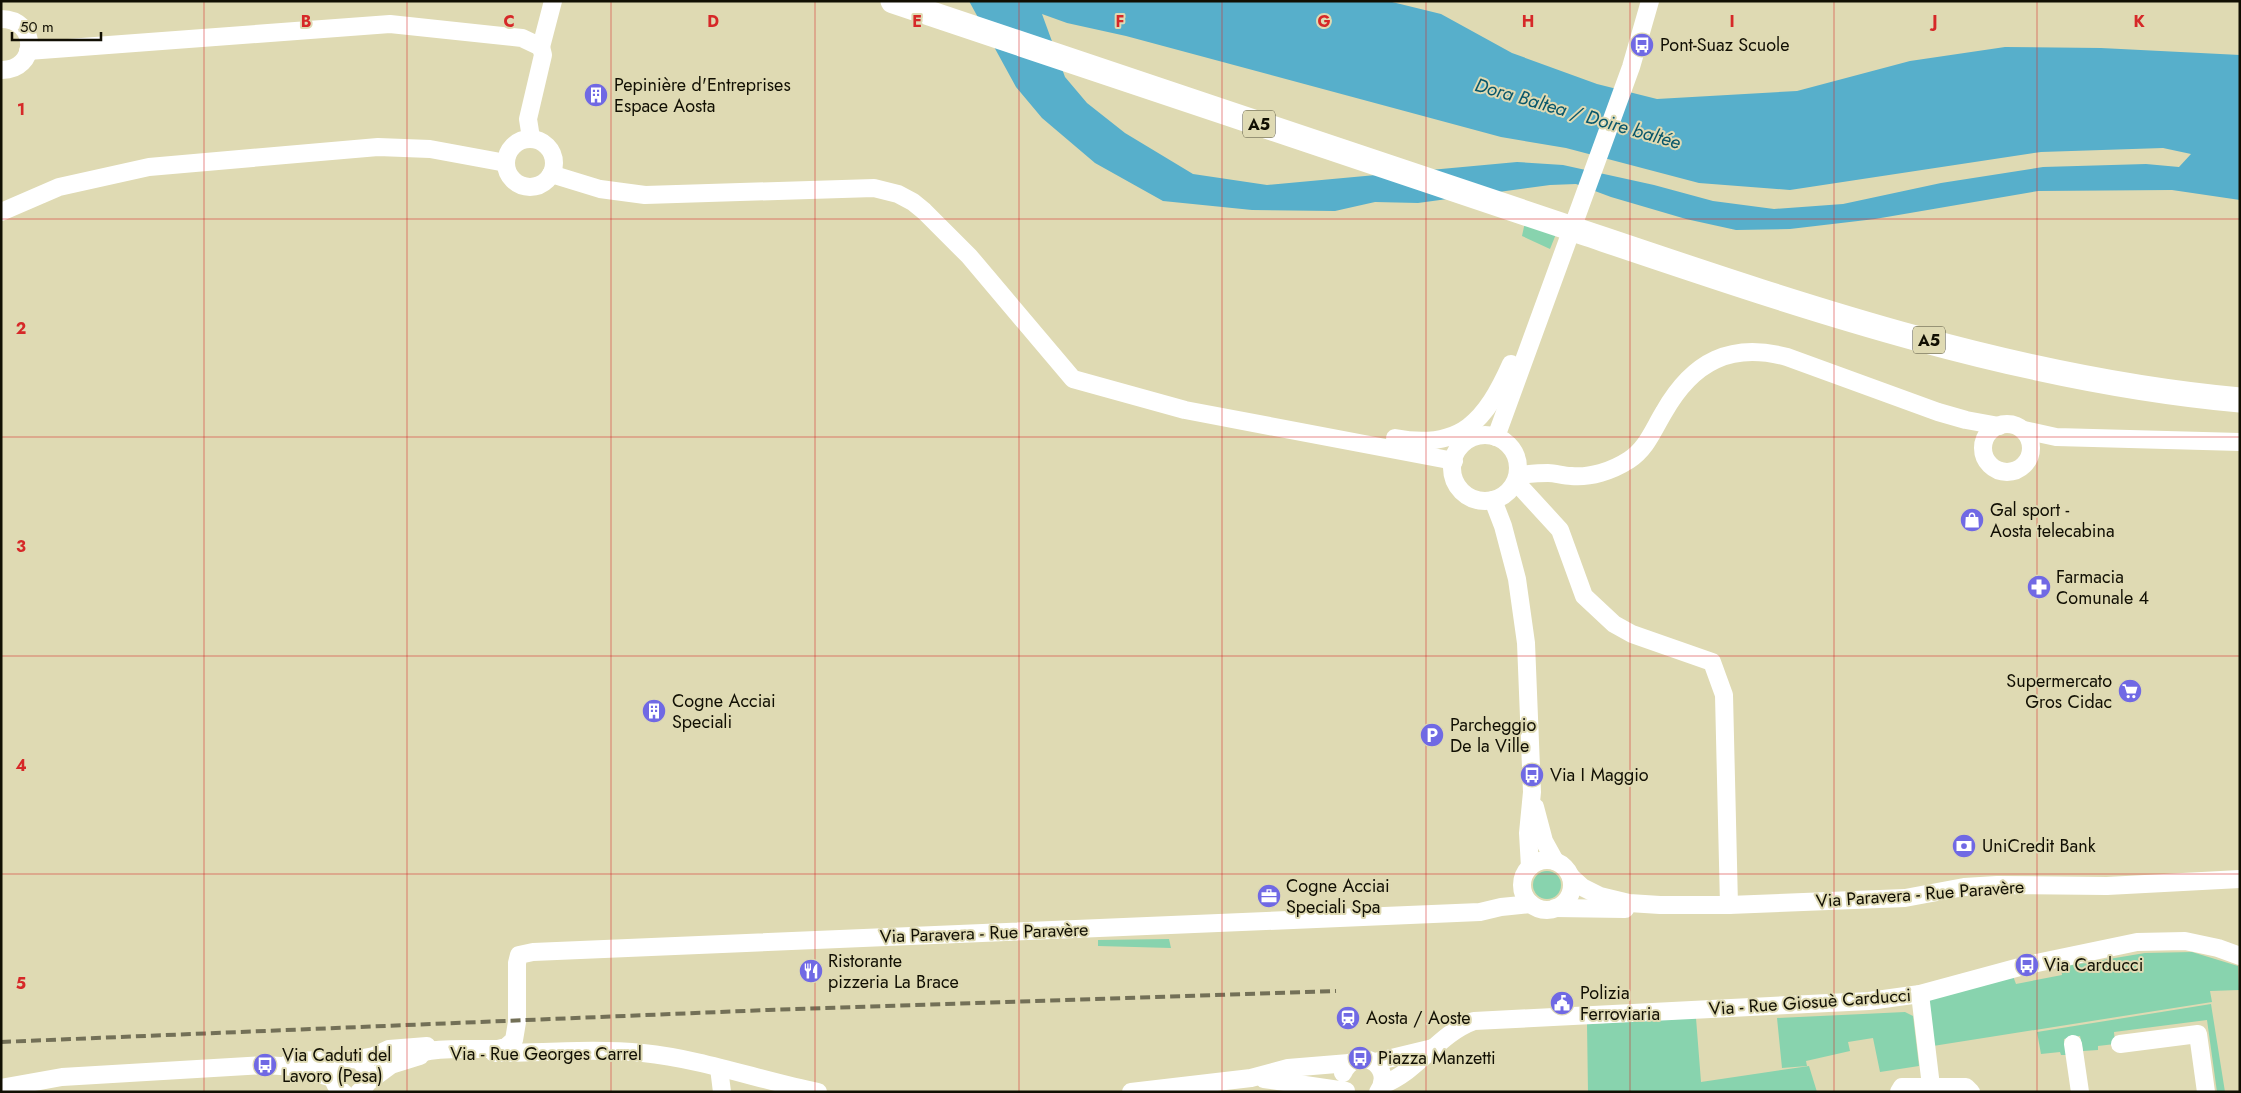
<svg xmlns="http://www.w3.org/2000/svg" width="2241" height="1093" font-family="Jost,sans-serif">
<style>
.green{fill:#88d3ae}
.water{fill:#57afcb;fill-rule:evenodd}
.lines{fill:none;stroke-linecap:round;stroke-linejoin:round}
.minor{stroke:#fff;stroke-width:18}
.highway{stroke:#fff;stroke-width:25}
.rail{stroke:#737057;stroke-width:4;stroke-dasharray:10 5;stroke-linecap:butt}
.grid{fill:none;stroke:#d62828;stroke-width:1;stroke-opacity:0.55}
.labels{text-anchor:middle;stroke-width:4;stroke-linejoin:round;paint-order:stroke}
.shield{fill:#dfdab3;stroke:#4f4c38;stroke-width:1}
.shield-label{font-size:16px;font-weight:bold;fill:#110f03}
.poi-label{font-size:18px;fill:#110f03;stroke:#dfdab3;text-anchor:start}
.street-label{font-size:18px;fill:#110f03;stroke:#dfdab3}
.water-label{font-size:19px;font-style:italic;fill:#08566a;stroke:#dfdab3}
.grid-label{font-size:16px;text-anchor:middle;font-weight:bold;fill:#d62828;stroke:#dfdab3;stroke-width:4;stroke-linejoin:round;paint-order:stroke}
</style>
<rect width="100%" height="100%" fill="#dfdab3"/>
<!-- green -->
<g class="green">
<polygon points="1525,222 1556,234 1550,249 1522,236"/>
<circle cx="1547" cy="885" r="14"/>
<polygon points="1169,939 1171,948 1098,946 1098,940"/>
<polygon points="2192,952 2238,966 2239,990 2210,991 2212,1002 1933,1046 1928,998 2013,976 2016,984 2062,975 2061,967 2145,953"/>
<polygon points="2211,1004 2225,1092 2217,1092 2207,1020 2114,1032 2115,1044 2098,1046 2098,1050 2083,1051 2080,1036 2064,1039 2066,1055 2061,1055 2060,1052 2041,1054 2037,1032"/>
<polygon points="1905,1012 1913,1016 1919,1066 1880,1072 1873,1038 1848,1042 1850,1051 1806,1061 1807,1066 1782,1068 1777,1018"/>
<polygon points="1696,1018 1701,1082 1809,1066 1817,1092 1588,1092 1587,1024"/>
</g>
<!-- water -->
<path class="water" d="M969,1H1388L1441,14L1512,53L1597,84L1657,99L1797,91L1910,61L2005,47L2101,48L2240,55V200L2172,190L2038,191L1875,219L1790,229L1736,230L1686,219L1611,197L1576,184L1550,185L1418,203L1375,202L1335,211L1252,210L1163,201L1095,163L1042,118L1016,87ZM1042,14L1067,23L1126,36L1501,137L1566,148L1699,183L1790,190L2041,152L2163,148L2191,154L2179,167L2146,164L2043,167L1941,183L1843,204L1774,209L1713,201L1654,185L1563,165L1517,162L1267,185L1193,174L1125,133L1087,103L1065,77Z"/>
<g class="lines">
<!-- minor -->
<g class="minor">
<path d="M1,19C39,19 38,71 1,70"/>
<polyline points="28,51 390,24 522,38 541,47 553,1"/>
<polyline points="531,138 528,119 543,55 541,47"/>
<circle cx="530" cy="163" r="24"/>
<polyline points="551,174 600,189 645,195 874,188 898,194 913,202 924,211 969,256 1073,379 1185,410 1454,461"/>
<polyline points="1,212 59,187 149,167 378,147 430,149 506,163"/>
<circle cx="2007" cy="448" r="24"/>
<polyline points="2024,430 2056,437 2240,442"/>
<circle cx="1485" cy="468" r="33"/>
<polyline points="1496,437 1631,67 1650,1"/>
<path d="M1395,438C1461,451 1486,420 1511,364"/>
<path d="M1518,475C1528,474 1538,473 1548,473C1556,473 1563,476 1571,476C1590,478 1612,471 1629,460C1647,448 1653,430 1664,412C1693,361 1731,342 1787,357L1938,412L1966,420L1999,426"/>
<polyline points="1516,482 1560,530 1584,596 1614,624 1632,634 1712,662 1724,695 1729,905"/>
<polyline points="1493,500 1503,526 1517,579 1526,643 1532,792 1528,833 1530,867"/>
<polyline points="1535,807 1544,841 1555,861"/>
<circle cx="1547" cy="885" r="25"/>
<polyline points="1571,877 1582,887 1600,896 1629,903 1660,905 1729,905 1905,898 1964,887 1997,885 2107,886 2240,879"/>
<polyline points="1555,908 1625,909"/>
<polyline points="1920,994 1931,1086"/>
<polyline points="2073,1044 2080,1092"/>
<polyline points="2120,1044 2198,1034 2206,1092"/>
<path d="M494,1053C543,1053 593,1048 643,1053C702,1059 759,1080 818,1092"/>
<path d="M409,1058C427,1045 476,1050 498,1049L506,1047L514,1040L517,1022V963L519,955L533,952L1480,912L1501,907L1531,904"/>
<polyline points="357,1059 374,1056 389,1049 427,1046"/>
<path d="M290,1061L357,1059C370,1068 373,1082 359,1092"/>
<polyline points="1375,1062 1433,1048"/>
<path d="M335,1068C332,1078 333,1086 343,1092"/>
<polyline points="719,1068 722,1092"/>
<path d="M1343,1073C1357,1043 1396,1066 1378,1092"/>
<polyline points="1264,1079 1346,1091"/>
<polyline points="368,1082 391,1065 420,1056"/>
<path d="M1382,1085C1419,1071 1438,1034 1474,1021L1869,1001L1920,994L2027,965L2137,942L2185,941L2218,948L2240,956"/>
<polyline points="1,1088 62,1077 265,1065 295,1067 333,1078"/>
<polyline points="1131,1092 1251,1078 1288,1068 1349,1063"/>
<polyline points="1899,1092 1902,1087 1966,1087 1971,1092"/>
</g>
<!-- highway -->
<path class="highway" d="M893,1C1117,76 1340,151 1564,226C1784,300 2007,379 2240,400"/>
<!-- rail -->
<polyline class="rail" points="1,1042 768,1010 1336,991"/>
</g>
<!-- grid -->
<path class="grid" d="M204,1V1092M407,1V1092M611,1V1092M815,1V1092M1019,1V1092M1222,1V1092M1426,1V1092M1630,1V1092M1834,1V1092M2037,1V1092M1,219H2240M1,437H2240M1,656H2240M1,874H2240"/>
<!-- icons -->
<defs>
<g id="bus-disc" transform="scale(1.25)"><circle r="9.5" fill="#7069e4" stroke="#dfdab3"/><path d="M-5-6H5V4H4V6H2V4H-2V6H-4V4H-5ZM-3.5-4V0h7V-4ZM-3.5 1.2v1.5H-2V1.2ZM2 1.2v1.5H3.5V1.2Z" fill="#fff"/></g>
<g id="building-disc" transform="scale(1.25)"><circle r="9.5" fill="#7069e4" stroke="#dfdab3"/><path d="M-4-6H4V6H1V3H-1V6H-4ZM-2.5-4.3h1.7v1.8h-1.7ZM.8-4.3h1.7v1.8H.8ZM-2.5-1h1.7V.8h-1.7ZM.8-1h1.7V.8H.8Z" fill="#fff"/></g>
<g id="shop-disc" transform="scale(1.25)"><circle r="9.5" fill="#7069e4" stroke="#dfdab3"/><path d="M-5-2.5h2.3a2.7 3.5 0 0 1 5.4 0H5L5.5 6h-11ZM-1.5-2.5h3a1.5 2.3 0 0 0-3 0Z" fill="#fff"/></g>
<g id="pharmacy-disc" transform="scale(1.25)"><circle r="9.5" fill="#7069e4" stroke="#dfdab3"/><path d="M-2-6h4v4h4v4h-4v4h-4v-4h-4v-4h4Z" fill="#fff"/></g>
<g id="supermarket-disc" transform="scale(1.25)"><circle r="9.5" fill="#7069e4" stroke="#dfdab3"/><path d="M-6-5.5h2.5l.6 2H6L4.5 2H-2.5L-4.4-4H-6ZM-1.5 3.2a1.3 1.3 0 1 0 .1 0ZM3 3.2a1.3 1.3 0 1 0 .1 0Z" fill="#fff"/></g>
<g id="parking-disc" transform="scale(1.25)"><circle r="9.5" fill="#7069e4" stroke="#dfdab3"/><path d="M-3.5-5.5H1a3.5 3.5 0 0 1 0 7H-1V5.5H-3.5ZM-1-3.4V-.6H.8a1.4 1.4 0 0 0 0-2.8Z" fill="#fff"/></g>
<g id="bank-disc" transform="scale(1.25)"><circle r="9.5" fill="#7069e4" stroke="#dfdab3"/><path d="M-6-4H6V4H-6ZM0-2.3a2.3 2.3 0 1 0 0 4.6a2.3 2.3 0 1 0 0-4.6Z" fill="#fff"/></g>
<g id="office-disc" transform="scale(1.25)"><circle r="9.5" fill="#7069e4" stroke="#dfdab3"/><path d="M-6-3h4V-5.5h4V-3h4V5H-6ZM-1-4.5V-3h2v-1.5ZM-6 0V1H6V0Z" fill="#fff"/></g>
<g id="restaurant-disc" transform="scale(1.25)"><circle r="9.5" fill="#7069e4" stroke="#dfdab3"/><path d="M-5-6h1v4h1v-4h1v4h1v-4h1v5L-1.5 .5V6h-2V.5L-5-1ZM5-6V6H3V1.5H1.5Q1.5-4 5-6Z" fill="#fff"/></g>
<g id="civic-disc" transform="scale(1.25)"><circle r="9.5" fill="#7069e4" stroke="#dfdab3"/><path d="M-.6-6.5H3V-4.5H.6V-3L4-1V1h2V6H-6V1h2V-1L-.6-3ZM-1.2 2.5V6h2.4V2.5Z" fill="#fff"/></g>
<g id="station-disc" transform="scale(1.25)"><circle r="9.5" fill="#7069e4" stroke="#dfdab3"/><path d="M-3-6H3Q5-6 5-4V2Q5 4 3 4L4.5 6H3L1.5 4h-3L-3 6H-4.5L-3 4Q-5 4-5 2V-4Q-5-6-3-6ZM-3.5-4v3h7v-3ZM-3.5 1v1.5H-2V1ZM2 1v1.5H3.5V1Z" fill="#fff"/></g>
</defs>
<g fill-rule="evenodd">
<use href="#bus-disc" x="1642" y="45"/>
<use href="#building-disc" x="596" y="95"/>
<use href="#shop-disc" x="1972" y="520"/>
<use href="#pharmacy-disc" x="2039" y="587"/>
<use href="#supermarket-disc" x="2130" y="691"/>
<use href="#building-disc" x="654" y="711"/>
<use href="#parking-disc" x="1432" y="735"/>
<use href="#bus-disc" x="1532" y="775"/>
<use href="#bank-disc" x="1964" y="846"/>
<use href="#office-disc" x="1269" y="896"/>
<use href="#bus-disc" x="2027" y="965"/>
<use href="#restaurant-disc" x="811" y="971"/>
<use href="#civic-disc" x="1562" y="1003"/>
<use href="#station-disc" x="1348" y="1018"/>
<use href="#bus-disc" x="1360" y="1058"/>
<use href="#bus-disc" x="265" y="1065"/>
</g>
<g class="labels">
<!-- shield labels -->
<g class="shield">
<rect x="1243" y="110.5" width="32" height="27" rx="4"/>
<rect x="1913" y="326.5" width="32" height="27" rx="4"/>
</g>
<g class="shield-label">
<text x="1259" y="130">A5</text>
<text x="1929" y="346">A5</text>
</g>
<!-- poi labels -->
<g class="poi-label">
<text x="1660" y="51">Pont-Suaz Scuole</text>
<text x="614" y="91">Pepinière d'Entreprises<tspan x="614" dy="21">Espace Aosta</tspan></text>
<text x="1990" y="516">Gal sport -<tspan x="1990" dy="21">Aosta telecabina</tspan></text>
<text x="2056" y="583">Farmacia<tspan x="2056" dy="21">Comunale 4</tspan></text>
<text x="2112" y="687" text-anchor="end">Supermercato<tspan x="2112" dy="21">Gros Cidac</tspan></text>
<text x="672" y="707">Cogne Acciai<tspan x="672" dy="21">Speciali</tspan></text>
<text x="1450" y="731">Parcheggio<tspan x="1450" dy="21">De la Ville</tspan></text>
<text x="1550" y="781">Via I Maggio</text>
<text x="1982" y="852">UniCredit Bank</text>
<text x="1286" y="892">Cogne Acciai<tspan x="1286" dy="21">Speciali Spa</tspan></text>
<text x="828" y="967">Ristorante<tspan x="828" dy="21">pizzeria La Brace</tspan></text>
<text x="2044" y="971">Via Carducci</text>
<text x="1580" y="999">Polizia<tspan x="1580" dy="21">Ferroviaria</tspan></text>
<text x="1366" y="1024">Aosta / Aoste</text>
<text x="282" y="1061">Via Caduti del<tspan x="282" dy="21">Lavoro (Pesa)</tspan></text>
<text x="1378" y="1064">Piazza Manzetti</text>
</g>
<!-- street labels -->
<g class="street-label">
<text transform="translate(1920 894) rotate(-4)" y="6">Via Paravera - Rue Paravère</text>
<text transform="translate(984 933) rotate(-2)" y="6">Via Paravera - Rue Paravère</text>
<text transform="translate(1810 1002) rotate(-4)" y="6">Via - Rue Giosuè Carducci</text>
<text x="546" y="1060">Via - Rue Georges Carrel</text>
</g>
<!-- water labels -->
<g class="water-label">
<text transform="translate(1578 113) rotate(16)" y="7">Dora Baltea / Doire baltée</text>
</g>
</g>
<g class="grid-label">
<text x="306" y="27">B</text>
<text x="509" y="27">C</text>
<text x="713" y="27">D</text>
<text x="917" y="27">E</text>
<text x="1120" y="27">F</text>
<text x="1324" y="27">G</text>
<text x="1528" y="27">H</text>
<text x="1732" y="27">I</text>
<text x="1935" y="27">J</text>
<text x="2139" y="27">K</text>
<text x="21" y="115">1</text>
<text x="21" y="334">2</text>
<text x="21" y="552">3</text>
<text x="21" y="771">4</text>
<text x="21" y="989">5</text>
</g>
<!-- border -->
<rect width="2241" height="1093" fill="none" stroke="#110f03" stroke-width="5"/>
<!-- scale -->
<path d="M12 32v8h89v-8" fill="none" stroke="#110f03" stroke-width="2.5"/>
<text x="20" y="32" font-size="15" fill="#110f03" stroke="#dfdab3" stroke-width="4" paint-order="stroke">50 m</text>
</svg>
